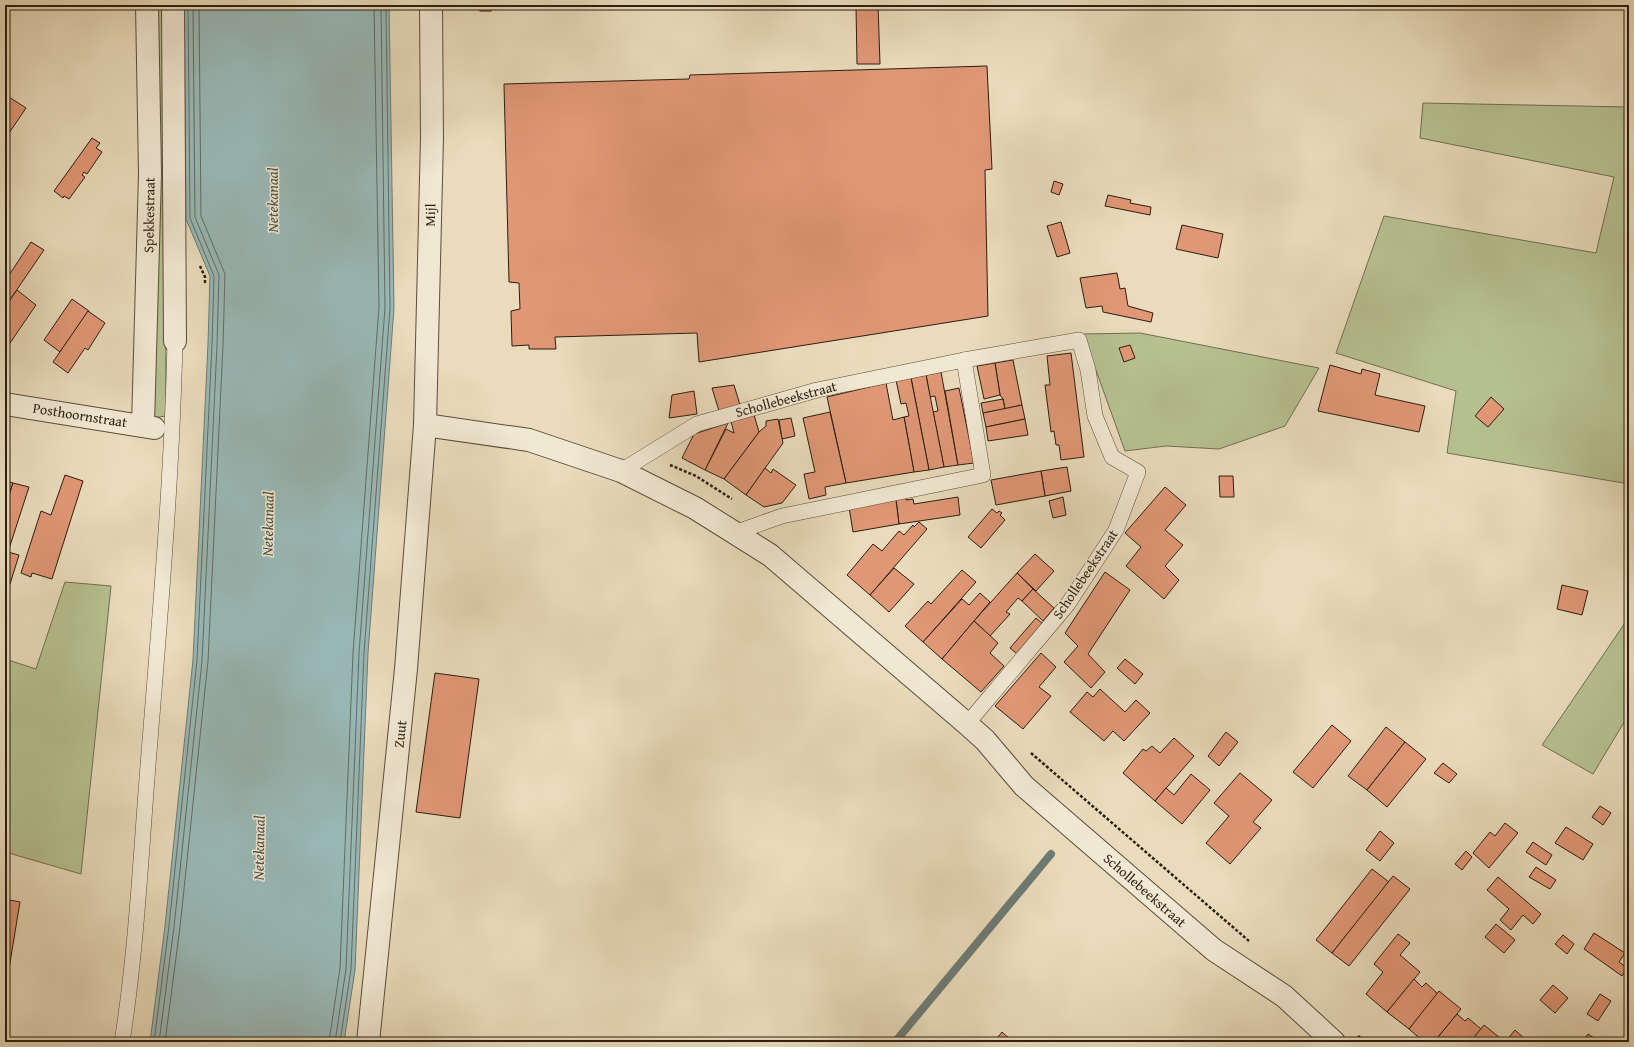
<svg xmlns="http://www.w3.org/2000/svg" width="1634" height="1047" font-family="'Gentium Book Plus',serif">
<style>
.green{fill:#b6c090;stroke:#706f50}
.water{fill:#99b9b7;stroke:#6d7b74}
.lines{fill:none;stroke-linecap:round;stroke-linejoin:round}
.shore{stroke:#626c64;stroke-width:1}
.stream{stroke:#6d7b74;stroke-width:8}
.building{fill:#e09776;stroke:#2b1e10}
.lane-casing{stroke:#5a4d3b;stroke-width:16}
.street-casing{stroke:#5a4d3b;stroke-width:24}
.path{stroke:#2b1e10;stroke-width:2.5;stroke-dasharray:3 2;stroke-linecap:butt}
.lane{stroke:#f1e8d3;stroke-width:15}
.street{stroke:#f1e8d3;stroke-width:22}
.labels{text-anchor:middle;stroke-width:3;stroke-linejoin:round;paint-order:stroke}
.street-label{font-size:14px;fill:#2b1e10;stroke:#f1e8d3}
.water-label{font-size:15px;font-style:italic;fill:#4c4c42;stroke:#f1e8d3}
</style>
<rect width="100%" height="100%" fill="#e9dbbb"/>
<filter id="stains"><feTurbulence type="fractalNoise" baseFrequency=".005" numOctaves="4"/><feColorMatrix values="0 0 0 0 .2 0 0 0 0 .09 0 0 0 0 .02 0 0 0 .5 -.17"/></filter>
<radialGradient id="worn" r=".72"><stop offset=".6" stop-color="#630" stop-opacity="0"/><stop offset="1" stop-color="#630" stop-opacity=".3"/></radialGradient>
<!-- green -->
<g class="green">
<polygon points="152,5 162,5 165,129 166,416 152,418"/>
<polygon points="1423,103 1629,107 1629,484 1447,453 1456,391 1336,353 1384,216 1596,253 1614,177 1420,138"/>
<polygon points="1140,333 1319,368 1285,426 1219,449 1166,446 1125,451 1083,334"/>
<polygon points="65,582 111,586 81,874 5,852 5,659 36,669"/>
<polygon points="1629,617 1629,714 1593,774 1542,745"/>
</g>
<!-- water -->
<polygon class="water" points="184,5 389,5 394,308 368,653 355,970 344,1042 150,1042 165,926 193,660 208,344 210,276 186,219"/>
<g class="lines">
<!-- shore -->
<g class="shore">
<polyline points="154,1042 169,926 197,660 212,344 214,276 190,218 188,5"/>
<polyline points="159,1042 174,927 202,661 217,345 219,275 195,217 193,5"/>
<polyline points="165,1042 180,927 208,661 223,345 225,274 201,216 199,5"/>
<polyline points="329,1042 340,968 353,653 379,307 374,5"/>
<polyline points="335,1042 346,969 359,653 385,308 381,5"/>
<polyline points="340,1042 351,969 364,653 390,308 386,5"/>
</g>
<!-- stream -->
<polyline class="stream" points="895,1042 1051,854"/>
</g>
<!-- building -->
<g class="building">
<rect x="480" y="5" width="11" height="6"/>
<polygon points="856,5 878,5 880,64 857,64"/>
<polygon points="987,66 992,169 985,170 988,316 699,362 697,333 555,337 556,349 529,349 529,345 512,346 511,311 520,309 519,283 509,282 504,84 689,79 690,75"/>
<polygon points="9,97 26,108 5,139 5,104"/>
<polygon points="92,138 100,143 96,148 102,152 87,174 84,172 82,175 85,177 69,199 64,196 63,198 54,191"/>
<polygon points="1054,181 1063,184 1059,195 1051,192"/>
<polygon points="1108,195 1131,200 1130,203 1151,207 1150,215 1105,206"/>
<polygon points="1061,222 1070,253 1057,257 1047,226"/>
<polygon points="1182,225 1223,234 1218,258 1176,249"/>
<polygon points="31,242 44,250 5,307 5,277 7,278"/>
<polygon points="1117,273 1120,289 1125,288 1128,306 1153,313 1151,322 1103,312 1102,306 1086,308 1080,278"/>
<polygon points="17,290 36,305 10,343 5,340 5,307"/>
<polygon points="72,299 89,311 60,352 44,340"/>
<polygon points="88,311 105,323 88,350 85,348 68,373 53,362"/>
<polygon points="1130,345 1135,358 1124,362 1119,348"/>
<polygon points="1071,353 1084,457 1061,460 1059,445 1056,445 1054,431 1051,432 1045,385 1050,385 1047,356"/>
<polygon points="1013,360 1022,405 1005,409 1003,399 1000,395 995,363"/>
<polygon points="995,363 1000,395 984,399 977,366"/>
<polygon points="1330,365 1361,374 1362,369 1380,374 1375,395 1425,406 1419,432 1318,411"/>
<polygon points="941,372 958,465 944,467 933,412 938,411 935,396 930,397 926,375"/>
<polygon points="926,375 944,467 929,470 911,378"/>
<polygon points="911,378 929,470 914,472 904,417 909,416 906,403 901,404 896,380"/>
<polygon points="886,383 893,420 904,417 914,472 846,483 827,397"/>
<polygon points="734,385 740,405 719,411 712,388"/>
<polygon points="959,388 974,463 958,465 945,391"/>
<polygon points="694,391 697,414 669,418 672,395"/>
<polygon points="1491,397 1504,409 1488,427 1475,416"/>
<polygon points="1003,399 1005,409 983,413 981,403"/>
<polygon points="1022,405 1025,419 986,427 983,413"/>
<polygon points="830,412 846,483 825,487 826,495 809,499 804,474 815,472 803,418"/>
<polygon points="754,415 759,432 724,479 705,470 726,429 734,433 731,421"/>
<polygon points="791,418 795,436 782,439 779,420"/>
<polygon points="778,419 783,443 746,495 724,479 759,432 766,426 766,421"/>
<polygon points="1025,419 1028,435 988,441 986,427"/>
<polygon points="728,423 705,470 682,458 694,434"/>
<polygon points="1067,467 1071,491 1045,496 1041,471"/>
<polygon points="765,468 771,473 773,469 796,485 782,503 764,507 746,495"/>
<polygon points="1041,471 1045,496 996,505 991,480"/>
<polygon points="65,475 83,481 52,579 32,573 31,577 21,573 41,511 51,515"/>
<polygon points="1219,476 1233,476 1234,497 1220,497"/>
<polygon points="5,480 13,483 5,508"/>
<polygon points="13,483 29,487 8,552 19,555 10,584 5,582 5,508"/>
<polygon points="1165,487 1186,505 1165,530 1183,545 1165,566 1179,580 1164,599 1126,566 1141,547 1125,533"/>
<polygon points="958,497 960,515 899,524 896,500 906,498 906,500 913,499 914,504"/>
<polygon points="1063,497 1066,515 1053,518 1049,501"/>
<polygon points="896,500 899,524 853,532 849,507"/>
<polygon points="992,509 997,513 999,511 1002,513 1000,515 1005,520 981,548 968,537"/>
<polygon points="919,522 927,529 870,595 847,575 873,544 882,551 899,531 904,535 913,525 914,527"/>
<polygon points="1035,554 1054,571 1036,591 1017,573"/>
<polygon points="894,568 914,584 889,612 870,595"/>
<polygon points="962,570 976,582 923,642 905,626 928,601 931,604"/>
<polygon points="1105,572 1130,590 1088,654 1105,672 1091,688 1064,662 1078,646 1065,633"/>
<polygon points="1017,573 1033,589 1022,601 1018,598 1006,612 1010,614 990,636 974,621"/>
<polygon points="1562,585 1588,591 1582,615 1557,609"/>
<polygon points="1033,589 1054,608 1043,621 1022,601"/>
<polygon points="980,593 990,602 942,659 923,642 962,599 969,605"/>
<polygon points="1036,618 1043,624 1017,654 1010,648"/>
<polygon points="974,621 998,643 990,653 1004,666 981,692 942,659"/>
<polygon points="1041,653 1056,667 1039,687 1051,696 1023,729 995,706"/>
<polygon points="1125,659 1143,674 1135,684 1117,668"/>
<polygon points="435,673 479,679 460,818 416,812"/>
<polygon points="1100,689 1125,712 1136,700 1150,713 1124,741 1113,731 1104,741 1070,712 1087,692 1093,697"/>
<polygon points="1332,725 1351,741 1313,788 1293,772"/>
<polygon points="1386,727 1405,742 1367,790 1348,776"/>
<polygon points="1226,732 1238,742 1219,766 1208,756"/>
<polygon points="1174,738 1194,756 1155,801 1123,773 1143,749 1146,751 1152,746 1160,753"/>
<polygon points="1405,742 1426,759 1387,807 1367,790"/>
<polygon points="1443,763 1457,774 1449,783 1434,773"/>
<polygon points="1240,773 1272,800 1253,822 1261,828 1230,864 1206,843 1229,816 1214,803"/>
<polygon points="1191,774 1210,790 1182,824 1155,801 1166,788 1174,795"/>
<polygon points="1600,806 1611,813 1603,825 1592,817"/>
<polygon points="1505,823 1518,833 1489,868 1473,853 1490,832 1495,836"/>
<polygon points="1566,827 1593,844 1583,860 1555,843"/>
<polygon points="1380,831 1394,843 1380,861 1366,850"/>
<polygon points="1533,842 1552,855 1546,865 1526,852"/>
<polygon points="1466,851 1472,857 1462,870 1455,864"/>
<polygon points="1536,867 1556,880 1550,889 1529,877"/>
<polygon points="1372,869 1389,882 1332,953 1316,940"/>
<polygon points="1393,876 1410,889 1349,966 1332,953"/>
<polygon points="1498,877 1541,914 1533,924 1523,915 1511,930 1500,920 1509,909 1487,890"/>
<polygon points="5,899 20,902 5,993"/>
<polygon points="1496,924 1515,940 1504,953 1485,937"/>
<polygon points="1594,933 1625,953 1619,962 1627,968 1622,976 1584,949"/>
<polygon points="1398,934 1410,943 1400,955 1420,972 1387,1012 1366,994 1383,972 1374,964"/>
<polygon points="1563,935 1574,944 1567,954 1555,944"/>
<polygon points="1414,979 1422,987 1426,983 1438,994 1409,1029 1387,1012"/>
<polygon points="1553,985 1568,998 1555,1013 1540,1000"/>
<polygon points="1439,991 1461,1009 1434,1042 1424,1042 1409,1029"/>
<polygon points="1600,994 1611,1001 1598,1021 1587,1014"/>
<polygon points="1457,1014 1465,1021 1468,1018 1481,1029 1470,1042 1434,1042"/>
<polygon points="1484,1025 1505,1042 1470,1042"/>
<polygon points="1515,1030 1526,1040 1525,1042 1505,1042"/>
<polygon points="1002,1032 1013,1042 994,1042"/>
<polygon points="1588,1034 1600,1042 1582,1042"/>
<polygon points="1572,1038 1577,1042 1569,1042"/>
</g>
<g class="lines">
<!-- lane casing -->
<g class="lane-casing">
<g id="lane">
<polyline points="621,471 697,424 817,390 964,360 1079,340 1088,370 1095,416 1112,457 1138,472 1116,530 1068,604 967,724"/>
<polyline points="734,533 782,516 983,475 964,360"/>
<path d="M122,1042C137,947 141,850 149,753C160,616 172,478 175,341"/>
</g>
</g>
<!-- street casing -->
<g class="street-casing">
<g id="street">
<polyline points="173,5 175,341"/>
<polyline points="5,404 154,428"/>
<polyline points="143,425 150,174 147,5"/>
<polyline points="425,425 529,440 621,471 695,508 770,555 967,724 985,740 1024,786 1214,950 1284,996 1334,1042"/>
<polyline points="368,1042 406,669 425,425 432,138 431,5"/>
</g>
</g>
<!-- path -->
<g class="path">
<polyline points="200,266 205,277 205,284"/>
<polyline points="670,465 696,476 732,499"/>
<polyline points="1031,753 1249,941"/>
<polyline points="1358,1036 1365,1042"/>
</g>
<!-- lane -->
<use href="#lane" class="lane"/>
<!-- street -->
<use href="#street" class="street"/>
</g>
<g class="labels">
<!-- street labels -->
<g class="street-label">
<text transform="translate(149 215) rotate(-89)" y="5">Spekkestraat</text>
<text transform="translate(430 215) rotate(-89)" y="5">Mijl</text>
<text transform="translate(786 399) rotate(-15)" y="5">Schollebeekstraat</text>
<text transform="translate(80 415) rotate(9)" y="5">Posthoornstraat</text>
<text transform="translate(1085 574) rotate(-56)" y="5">Schollebeekstraat</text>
<text transform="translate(400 734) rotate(-84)" y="5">Zuut</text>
<text transform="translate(1145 890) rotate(41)" y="5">Schollebeekstraat</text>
</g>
<!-- water labels -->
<g class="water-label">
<text transform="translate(273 200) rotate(-90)" y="5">Netekanaal</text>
<text transform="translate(268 524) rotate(-89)" y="5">Netekanaal</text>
<text transform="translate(259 848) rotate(-89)" y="5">Netekanaal</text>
</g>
</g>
<!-- margin -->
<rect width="1634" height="1047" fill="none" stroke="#e9dbbb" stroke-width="20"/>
<rect x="6" y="6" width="1622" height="1035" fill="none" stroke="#2b1e10" stroke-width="2"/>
<rect x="10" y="10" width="1614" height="1027" fill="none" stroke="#2b1e10"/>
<rect width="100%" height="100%" filter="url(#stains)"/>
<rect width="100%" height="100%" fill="url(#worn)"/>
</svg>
